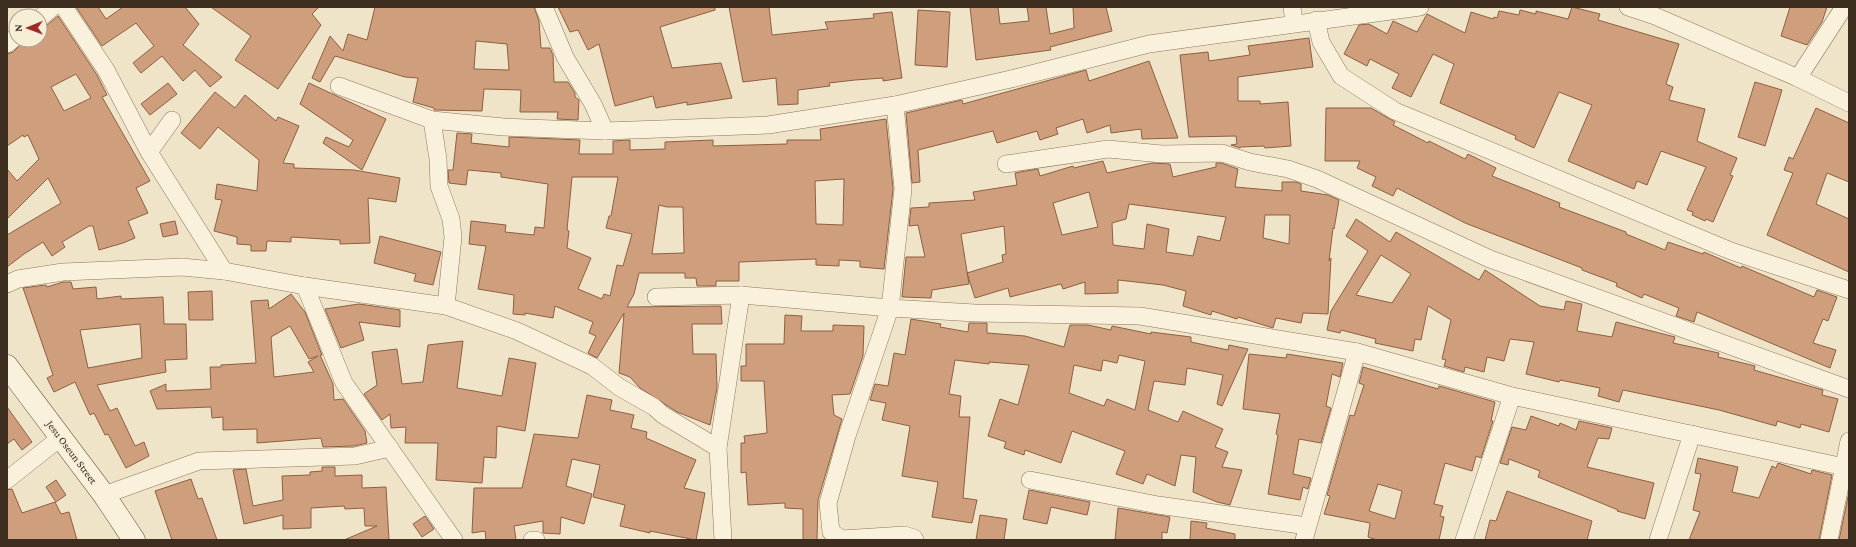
<svg xmlns="http://www.w3.org/2000/svg" width="1856" height="547" font-family="'Crimson Pro',serif">
<style>
.building{fill:#cf9f7d;stroke:#8d5f41;fill-rule:evenodd}
.lines{fill:none;stroke-linecap:round;stroke-linejoin:round}
.minor-casing{stroke:#8d765c;stroke-width:18}
.secondary-casing{stroke:#6f573f;stroke-width:23}
.minor{stroke:#faf1dc;stroke-width:17}
.secondary{stroke:#faf1dc;stroke-width:22}
.labels{text-anchor:middle;stroke-width:3.5;stroke-linejoin:round;paint-order:stroke}
.street-label{font-size:11px;fill:#3d2e20;stroke:#f7eed8}
</style>
<rect width="100%" height="100%" fill="#f0e4c8"/>
<!-- building -->
<g class="building">
<polygon points="76,7 98,7 106,19 123,7 185,7 199,24 183,45 222,77 210,87 195,70 183,81 162,56 141,73 133,63 154,46 136,23 102,46"/>
<polygon points="211,7 319,7 312,14 321,25 278,89 235,60 251,36"/>
<path d="M375,7H534L539,21L541,48H550L553,55L554,82H568L575,93V97L579,100L578,120L557,119L558,112H520L521,90L484,89L482,111L434,110V108L413,102L418,78L405,77L335,56L320,82L312,78L330,36L343,51L348,34L367,40ZM476,41L507,44L509,70L474,69Z"/>
<polygon points="558,7 715,7 715,10 660,27 672,68 721,63 732,98 687,105 687,102 656,108 653,96 615,106 599,44 588,50 578,30 570,32"/>
<polygon points="729,7 769,7 772,35 828,29 825,22 874,18 873,14 892,12 902,78 883,81 883,78 855,80 829,83 830,86 798,90 798,104 778,105 776,78 743,82"/>
<polygon points="970,7 998,7 1000,24 1029,21 1027,7 1046,7 1050,34 1074,28 1073,7 1106,7 1112,31 1050,47 1051,50 976,60"/>
<polygon points="1572,7 1600,14 1598,20 1679,44 1666,84 1673,87 1669,100 1705,109 1697,141 1737,158 1730,175 1733,176 1713,222 1706,219 1705,221 1692,215 1693,212 1687,210 1706,167 1661,151 1647,185 1637,181 1634,189 1568,161 1592,105 1559,92 1534,148 1515,139 1516,136 1440,103 1454,64 1433,54 1411,97 1392,88 1399,74 1370,59 1367,66 1344,54 1359,25 1369,24 1387,34 1393,21 1417,32 1427,14 1465,33 1471,12 1493,19 1494,17 1497,18 1499,11 1519,15 1520,10 1536,14 1536,11 1568,19"/>
<polygon points="1790,7 1827,7 1822,22 1807,45 1781,36"/>
<polygon points="918,10 950,12 947,67 915,65"/>
<path d="M58,16L97,75L107,95L102,97L150,181L136,188L148,213L128,221L135,238L123,243L99,250L93,226H89L62,242L65,247L52,256L43,242L24,254L7,267V235L61,203L48,178L7,219V169L17,181L39,159L28,135L24,137L23,135L7,146V54L13,52L25,40H40V28L46,26ZM76,74L91,98L64,111L51,87Z"/>
<polygon points="1309,38 1313,67 1238,77 1238,101 1260,101 1260,104 1288,102 1291,146 1265,148 1264,146 1241,147 1240,148 1231,145 1237,144 1236,136 1189,137 1180,55 1208,52 1209,61 1250,55 1248,46"/>
<polygon points="1149,61 1178,138 1142,139 1141,129 1111,133 1110,125 1087,133 1083,119 1056,128 1058,134 1040,140 1037,131 997,143 993,131 918,150 920,182 912,183 906,113 962,100 963,104 1086,70 1089,81"/>
<polygon points="1755,82 1782,90 1765,146 1738,137"/>
<polygon points="168,83 177,94 150,115 141,104"/>
<polygon points="309,83 386,119 362,170 323,143 326,137 349,147 353,140 300,104"/>
<polygon points="215,92 235,108 245,95 276,121 278,117 299,126 283,163 294,164 294,168 354,170 400,178 396,202 368,198 370,243 340,244 340,240 291,237 291,242 267,241 266,251 251,251 251,245 237,244 237,237 214,231 222,200 215,199 217,184 257,191 259,160 218,127 200,149 181,133"/>
<polygon points="1326,108 1371,108 1395,122 1393,125 1428,143 1429,141 1465,159 1468,154 1496,168 1492,176 1560,203 1559,207 1626,232 1626,234 1665,250 1668,242 1703,254 1704,252 1741,268 1742,266 1814,297 1817,290 1837,297 1828,321 1823,319 1813,343 1836,350 1830,368 1697,312 1694,322 1676,316 1679,308 1644,294 1642,298 1616,286 1617,283 1582,270 1582,268 1465,223 1397,188 1393,196 1372,186 1376,177 1357,168 1360,161 1325,161"/>
<polygon points="1816,108 1849,123 1849,182 1827,173 1816,204 1849,219 1849,272 1767,235 1793,173 1784,170 1789,157 1793,159"/>
<path d="M886,119L893,189L884,269L860,267V261L839,260V266L816,265V259L739,262V281H716V286H697L696,278H685V273H639L634,294L627,307L721,306L722,324H692L693,354H716L717,388L710,425L677,412L640,388L630,377L619,373L624,313L597,358L588,353L596,336L589,333L593,322L555,306L553,318L525,313V315L513,314L514,295L478,289L486,246L469,244L471,221L506,225L505,232L534,235L535,227L544,228L548,184L501,177V173L468,170L466,185L449,183L448,170H453L457,133L472,134L471,143L509,147V137L580,140L579,154H613V141L630,140V150L665,149V142L713,140V146L787,144V140H821L820,129ZM572,177H618L611,216H609L606,228L632,234L623,266L617,265L610,296L604,294L602,299L578,289L591,258L567,248L569,231L567,230ZM844,179L843,225L816,224L815,181ZM659,205L667,207H683L684,253L652,254Z"/>
<path d="M1103,161L1107,173L1152,163L1170,164L1173,177L1216,167V163H1221L1238,169L1235,187L1282,191V182H1296L1301,184V191L1328,195L1339,200L1334,229L1333,228L1329,261L1331,258L1328,314L1303,313L1301,323L1276,318L1273,328L1238,317L1237,319L1212,311L1211,315L1183,306L1186,291L1163,285L1118,280V293L1085,294V282L1063,289L1061,284L1010,297L1008,288L975,298L967,273L1003,262L1002,255L1006,254L1004,226L961,234L969,284L932,290L931,298L902,297L906,257H925L918,225L909,226L911,208L929,207V203L975,200L973,192L1017,185L1015,173L1038,169L1040,176L1073,166L1074,168ZM1089,192L1098,227L1062,235L1053,203ZM1129,204L1226,217L1220,241L1198,236L1193,256L1166,252L1169,229L1147,224L1144,249L1113,245L1112,223L1126,219ZM1265,215H1290L1289,244L1263,238Z"/>
<path d="M1356,219L1390,242L1396,232L1479,280L1485,270L1540,306L1564,310L1566,301L1582,304L1577,331L1612,337L1616,322L1675,337L1673,343L1719,353L1718,357L1755,366L1754,370L1823,390L1822,395L1838,399L1829,432L1801,424L1800,428L1777,421L1776,426L1719,410L1623,390L1619,402L1598,396L1600,388L1560,380L1559,382L1526,374L1534,342L1510,339L1504,361L1487,357L1484,372L1465,367L1464,372L1444,366L1446,360L1442,359L1451,320L1428,306L1421,340L1415,339L1413,351L1375,343L1376,339L1341,330L1340,333L1327,330L1331,311L1368,251L1346,236ZM1381,255L1411,274L1392,303L1356,295Z"/>
<polygon points="175,221 178,234 163,237 160,224"/>
<polygon points="380,236 441,252 433,285 414,281 416,274 374,263"/>
<path d="M63,282H71L73,289L96,287L97,299L121,296V299L163,297L164,324H186L187,359L165,360L166,372L97,385L110,411L117,408L135,446L144,442L149,456L126,468L108,434L105,435L94,413L90,415L75,382L54,392L47,378L53,375L23,288L46,285L47,287ZM140,324L142,358L88,368L80,330Z"/>
<polygon points="212,291 213,320 189,320 188,292"/>
<path d="M291,294L305,312L322,355H320L333,384L334,400L343,399L365,431L367,443L354,446L323,447L321,438L257,443V429L223,430V417L212,418L211,407L157,409L150,391L166,384V391L211,389L210,367H221V365L256,363L251,301L268,300L269,309ZM290,326L309,359L318,356L308,362L314,372L274,377L271,337Z"/>
<polygon points="359,304 400,310 400,327 359,322 364,340 341,348 325,309"/>
<polygon points="785,315 802,316 801,331 833,331 833,325 864,326 863,356 850,394 832,395 834,415 842,419 818,500 817,540 803,540 803,509 785,508 785,503 748,505 746,472 741,473 741,443 745,443 744,436 767,433 764,381 741,381 741,366 746,366 746,344 784,344"/>
<path d="M911,319L941,324L940,327L968,332L969,323H987V333L1025,336L1064,347L1070,325H1088L1111,330L1112,326L1151,334V332L1191,337V342L1228,350L1229,345L1248,349L1222,406L1217,404L1223,375L1187,368L1185,385L1154,381L1148,410L1178,422L1183,411L1223,429L1215,447L1228,452L1222,467L1242,470L1230,505L1217,502L1193,492L1196,457L1181,455L1175,486L1147,474L1143,484L1116,474L1125,451L1072,431L1061,463L1025,450L1024,455L1004,448L1006,442L988,436L1000,399L1018,405L1029,365L989,362V364L955,360L949,394L961,396L959,417H970L963,498L977,500L972,523L932,517L938,482L902,476L910,426L882,420L886,403L870,400L875,384L888,386L894,353L905,355ZM1119,355L1145,361L1135,410L1107,399L1104,406L1069,393L1074,365L1101,371L1103,360L1117,363Z"/>
<polygon points="463,341 457,388 502,396 509,358 536,363 525,431 497,426 496,458 484,457 482,483 436,480 438,443 405,443 406,427 391,428 390,414 382,420 364,394 377,385 372,352 397,349 402,384 423,382 428,345"/>
<polygon points="1249,354 1286,358 1287,354 1343,363 1340,377 1332,374 1326,406 1331,408 1321,443 1299,439 1293,474 1311,478 1308,489 1303,487 1300,500 1268,494 1278,435 1276,434 1280,414 1243,409"/>
<path d="M1363,367L1438,389L1439,386L1495,402L1491,421H1493L1481,458L1476,456L1472,471L1445,463L1434,504L1443,506L1440,516L1444,517L1439,540H1377L1368,537L1370,523L1324,514L1330,496L1327,495L1350,415L1354,416L1364,385L1359,383ZM1378,484L1402,491L1395,519L1369,511Z"/>
<polygon points="587,395 612,400 610,410 634,415 631,428 647,432 646,438 696,460 684,488 705,493 696,540 650,531 650,533 620,526 625,505 593,497 600,465 572,459 566,486 592,494 584,524 561,517 560,534 543,533 543,521 514,526 516,540 486,540 485,531 472,533 474,488 522,488 534,434 578,438"/>
<polygon points="7,407 32,442 22,450 14,439 7,444"/>
<polygon points="1531,416 1559,426 1560,423 1576,430 1579,421 1612,428 1609,439 1598,438 1587,467 1654,483 1645,519 1617,511 1618,510 1538,477 1540,471 1509,459 1508,465 1500,463 1512,427 1526,430"/>
<polygon points="1698,458 1738,467 1732,492 1759,498 1772,466 1776,468 1778,463 1811,474 1812,470 1832,475 1819,540 1689,540 1700,512 1693,510 1701,474 1695,473"/>
<polygon points="322,467 335,467 335,476 362,475 362,488 386,487 389,540 344,540 377,526 365,526 364,508 345,509 344,506 311,508 311,528 283,529 283,515 244,524 233,470 246,469 253,506 283,500 282,476 310,475 310,472 322,471"/>
<polygon points="191,479 198,499 202,498 217,540 172,540 155,491"/>
<polygon points="56,480 66,495 56,502 46,487"/>
<polygon points="12,489 22,513 55,502 61,514 69,512 77,540 7,540 7,490"/>
<polygon points="1029,490 1090,502 1087,515 1051,507 1047,524 1023,519"/>
<polygon points="1507,491 1592,521 1587,540 1485,540 1490,520 1496,521"/>
<polygon points="1849,492 1849,540 1839,540"/>
<polygon points="1118,508 1170,517 1167,533 1162,532 1162,540 1115,540"/>
<polygon points="980,515 1007,519 1004,540 976,540"/>
<polygon points="425,516 434,529 422,537 413,524"/>
<polygon points="1191,521 1207,523 1206,528 1235,534 1235,540 1190,540"/>
</g>
<g class="lines">
<!-- minor casing -->
<g class="minor-casing">
<g id="minor">
<polyline points="64,7 106,70 149,152 224,271"/>
<polyline points="544,7 565,57 593,104 605,131"/>
<polyline points="1292,7 1294,23"/>
<polyline points="1628,7 1655,16 1798,78 1849,103"/>
<polyline points="40,18 53,7"/>
<polyline points="1316,20 1321,42 1341,76 1395,111 1731,251 1849,290"/>
<polyline points="7,44 16,37"/>
<polyline points="1798,78 1844,7"/>
<polyline points="339,86 432,120 503,127 605,131 768,125 895,105 1011,79 1149,44 1420,7"/>
<polyline points="895,105 903,189 890,308 847,436 828,503 831,532 842,539 904,535 914,538 915,540"/>
<polyline points="432,120 438,159 439,186 451,219 453,237 446,306"/>
<polyline points="149,152 172,120"/>
<polyline points="1006,164 1108,149 1162,154 1222,153 1250,162 1288,169 1317,179 1490,259 1849,389"/>
<polyline points="7,284 18,279 63,272 182,267 224,271 305,286 446,306 517,331 592,366 619,387 654,407 663,415 718,448"/>
<polyline points="305,286 344,383 454,540"/>
<polyline points="656,297 741,295 890,308 975,313 1140,316 1357,352 1512,396 1849,468"/>
<polyline points="7,480 60,438"/>
<polyline points="1030,480 1158,505 1307,526"/>
<polyline points="104,495 199,461 355,456 390,448"/>
<polyline points="532,540 536,540"/>
<polyline points="723,540 718,448 741,295"/>
<polyline points="1304,540 1357,352"/>
<polyline points="1464,540 1512,396"/>
<polyline points="1658,540 1692,434"/>
<polyline points="1829,540 1849,441"/>
</g>
</g>
<!-- secondary casing -->
<g class="secondary-casing">
<polyline id="secondary" points="7,366 104,495 134,540"/>
</g>
<!-- minor -->
<use href="#minor" class="minor"/>
<!-- secondary -->
<use href="#secondary" class="secondary"/>
</g>
<g class="labels">
<!-- street labels -->
<g class="street-label">
<text transform="translate(72 452) rotate(53)" y="4">Jesu Oseun Street</text>
</g>
</g>
<!-- border -->
<rect width="1856" height="547" fill="none" stroke="#3d2e20" stroke-width="16"/>
<!-- north arrow -->
<g transform="translate(28 28) rotate(269)"><circle r="19" fill="#f7eed8" stroke="#ada18e"/>
<path d="M0-3L7 15L0 10L-7 15Z" fill="#9e2a2b"/>
<text y="-6" font-size="11" font-weight="bold" text-anchor="middle" fill="#3d2e20">N</text>
</g>
</svg>
